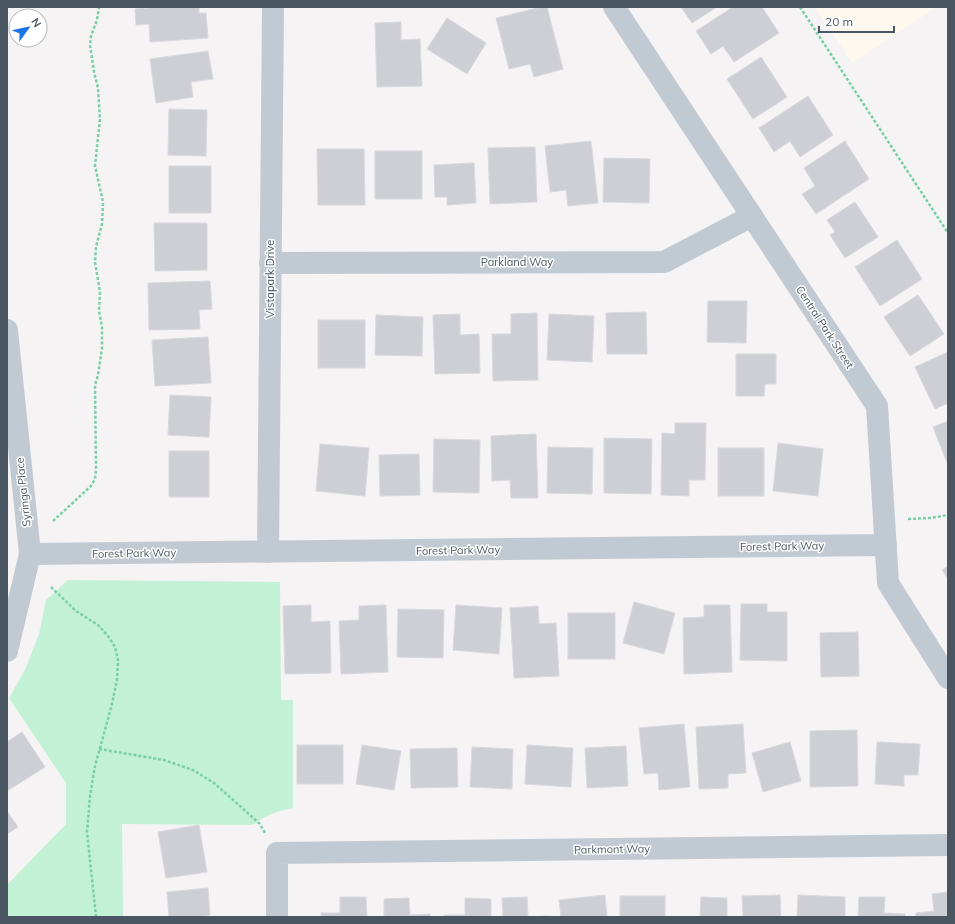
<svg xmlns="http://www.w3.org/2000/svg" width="955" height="924" font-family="Mulish,sans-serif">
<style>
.commercial{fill:#fdf9ef}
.green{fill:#c3f1d5}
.building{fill:#cdcfd5;stroke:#d7d9de}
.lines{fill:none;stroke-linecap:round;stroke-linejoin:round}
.path{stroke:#7ad0a6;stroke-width:2.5;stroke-dasharray:3 2;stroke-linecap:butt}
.street{stroke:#c1cad2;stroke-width:22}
.labels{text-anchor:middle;stroke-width:3;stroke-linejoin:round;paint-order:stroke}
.street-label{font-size:11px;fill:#4a5661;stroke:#fff}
</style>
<rect width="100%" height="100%" fill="#f5f3f3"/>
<!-- commercial -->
<polygon class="commercial" points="815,7 937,7 852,63"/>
<!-- green -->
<path class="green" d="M68,580L280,582L281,700H293V808C275,811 268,815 252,825L122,824L123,917H7V885L66,824V783L9,698L25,670L39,634L46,600Z"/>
<!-- building -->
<g class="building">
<polygon points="149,7 199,7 199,13 206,13 208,38 150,42 149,24 136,25 135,9 149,8"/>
<polygon points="542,7 547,7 563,69 534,77 530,64 509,69 496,18"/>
<polygon points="681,7 717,7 692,23"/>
<polygon points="733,7 762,7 779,33 734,62 723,46 711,54 696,31"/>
<polygon points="447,18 486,43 467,74 427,49"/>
<polygon points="401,22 401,40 420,39 422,86 377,87 375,23"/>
<polygon points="208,51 213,79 191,82 193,97 156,103 150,59"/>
<polygon points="761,57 787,97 753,119 727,79"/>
<polygon points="808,96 833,135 800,157 790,141 774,152 759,128"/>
<polygon points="169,109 207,110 206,156 168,155"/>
<polygon points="591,141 598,203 568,206 566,190 550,192 545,146"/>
<polygon points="845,141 869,179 816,214 802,194 815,186 804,168"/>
<polygon points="535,147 537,202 490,204 488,148"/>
<polygon points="317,149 364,149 365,205 318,205"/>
<rect x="375" y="151" width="47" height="48"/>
<polygon points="604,158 650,159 649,203 603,202"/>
<polygon points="474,163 476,203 447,205 447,197 435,197 434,165"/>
<rect x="169" y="166" width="42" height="47"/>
<polygon points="855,202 878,237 845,258 830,235 835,232 827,220"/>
<polygon points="154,223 207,223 207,270 155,271"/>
<polygon points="897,240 922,279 880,306 855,267"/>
<polygon points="210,281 212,309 199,310 200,329 149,330 148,283"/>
<polygon points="918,295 944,334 910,356 884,317"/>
<polygon points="708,301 747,301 746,343 707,342"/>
<polygon points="646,312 647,354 607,354 606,313"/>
<polygon points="537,313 538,380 493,381 492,334 511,334 511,314"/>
<polygon points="460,314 460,335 479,334 480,373 435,374 433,315"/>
<polygon points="549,314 594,316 592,362 547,360"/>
<polygon points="376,315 423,317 422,356 375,355"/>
<rect x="318" y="320" width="47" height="48"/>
<polygon points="208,337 211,383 155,386 152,340"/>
<polygon points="948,352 948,403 935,409 915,367"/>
<polygon points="736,354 776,354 776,384 765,384 764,396 736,396"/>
<polygon points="170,395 211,397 209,437 168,435"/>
<polygon points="948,421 948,465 933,427"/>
<polygon points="675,423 706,423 705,480 689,480 689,496 661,495 662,433 675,434"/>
<polygon points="536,434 538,498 511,498 510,480 492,481 491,436"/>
<polygon points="604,438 652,439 651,494 604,493"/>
<polygon points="434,439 480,440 479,493 433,492"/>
<polygon points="778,443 823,449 818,496 773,491"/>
<polygon points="320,444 369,448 365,496 316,491"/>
<polygon points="548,447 593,448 592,494 547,493"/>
<rect x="718" y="448" width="46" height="48"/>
<rect x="169" y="451" width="40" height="46"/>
<polygon points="419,454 420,495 380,496 379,455"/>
<polygon points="948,566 948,579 942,570"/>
<polygon points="634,602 675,613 664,654 623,643"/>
<polygon points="741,604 767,604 767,612 787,612 787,661 740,660"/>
<polygon points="311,605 311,622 330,621 331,673 285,674 283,606"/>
<polygon points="386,605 388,672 341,674 339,621 359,620 359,606"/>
<polygon points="456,605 502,608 499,654 453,650"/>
<polygon points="704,605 730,605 732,672 684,674 683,618 704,617"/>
<polygon points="538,606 539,624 556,623 559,676 514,678 510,608"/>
<polygon points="398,609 444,610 443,658 397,657"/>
<rect x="568" y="613" width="47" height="46"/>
<polygon points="858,632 859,676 821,677 820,633"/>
<polygon points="684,724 690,787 659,790 658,773 644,774 639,728"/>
<polygon points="743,724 746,773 728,774 728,788 699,789 696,727"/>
<polygon points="857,730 858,786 810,787 810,731"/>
<polygon points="22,732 45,767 7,791 7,742"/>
<polygon points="790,742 801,781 763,792 752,753"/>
<polygon points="877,742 920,744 918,775 904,775 904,786 875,784"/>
<rect x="297" y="745" width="46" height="39"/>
<polygon points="362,745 401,751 394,790 356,784"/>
<polygon points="527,745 573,748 571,787 525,784"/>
<polygon points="626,746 628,786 587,788 585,748"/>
<polygon points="472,747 513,749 512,789 470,787"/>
<polygon points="457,748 458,787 411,788 410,749"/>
<polygon points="7,811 18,827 7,834"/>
<polygon points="199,825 207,872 166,878 158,832"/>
<polygon points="208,888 210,915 195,917 169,917 167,892"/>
<polygon points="948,892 948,917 916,917 916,913 934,911 932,894"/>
<polygon points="605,895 607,917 561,917 559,900"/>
<polygon points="780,895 781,917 743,917 742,896"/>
<polygon points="798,895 845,897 845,917 797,917"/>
<rect x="620" y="896" width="45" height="21"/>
<polygon points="340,897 366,897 367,917 321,917 321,913 340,913"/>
<polygon points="527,897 528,917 548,916 548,917 503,917 502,898"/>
<polygon points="701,897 727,898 727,917 682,917 700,917"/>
<polygon points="859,897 885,897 884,913 905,914 905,917 858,917"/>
<polygon points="409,898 410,915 430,914 430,917 384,917 384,899"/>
<polygon points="465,898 491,899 491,917 444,917 444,915 465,915"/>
</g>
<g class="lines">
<!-- path -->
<g class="path">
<polyline points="800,7 948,233"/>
<polyline points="908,519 930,518 948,515"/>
<polyline points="53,521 91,486 95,479 96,470 95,385 98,375 102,348 102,327 99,311 100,292 95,262 96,247 102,224 103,202 95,166 100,119 98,88 94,72 90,45 91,36 97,20 99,7"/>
<polyline points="51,587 76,611 98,625 108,636 115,647 118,660 117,680 111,708 95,766 90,796 87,832 96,917"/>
<polyline points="99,749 164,760 193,770 214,783 260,824 265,833"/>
</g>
<!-- street -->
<g class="street">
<polyline points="614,7 877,406 888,583 948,678"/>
<polyline points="270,263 664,262 752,216"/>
<polyline points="7,330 30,554 7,651"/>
<polyline points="268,552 273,7"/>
<polyline points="30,554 886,545"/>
<polyline points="277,917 277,853 948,845"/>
</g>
</g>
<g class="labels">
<!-- street labels -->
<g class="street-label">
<text x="517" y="266">Parkland Way</text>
<text transform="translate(270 279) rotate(-90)" y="4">Vistapark Drive</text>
<text transform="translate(825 327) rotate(57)" y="4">Central Park Street</text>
<text transform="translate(23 492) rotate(-96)" y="4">Syringa Place</text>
<text transform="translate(782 546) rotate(-1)" y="4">Forest Park Way</text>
<text transform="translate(458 550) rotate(-1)" y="4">Forest Park Way</text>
<text transform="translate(134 553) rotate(-1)" y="4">Forest Park Way</text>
<text transform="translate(612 849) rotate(-1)" y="4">Parkmont Way</text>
</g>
</g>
<!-- border -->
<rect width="955" height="924" fill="none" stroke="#4a5661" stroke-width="16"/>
<!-- north arrow -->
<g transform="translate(28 28) rotate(57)"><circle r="19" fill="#ffffff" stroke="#b7bbc0"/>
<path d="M0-3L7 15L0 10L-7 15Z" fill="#1a73e8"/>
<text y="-6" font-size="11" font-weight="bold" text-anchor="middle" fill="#4a5661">N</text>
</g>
<!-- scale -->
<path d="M819 26v6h75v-6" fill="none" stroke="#4a5661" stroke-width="2"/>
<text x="825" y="26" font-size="12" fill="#4a5661" stroke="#ffffff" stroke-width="3" paint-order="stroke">20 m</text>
</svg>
